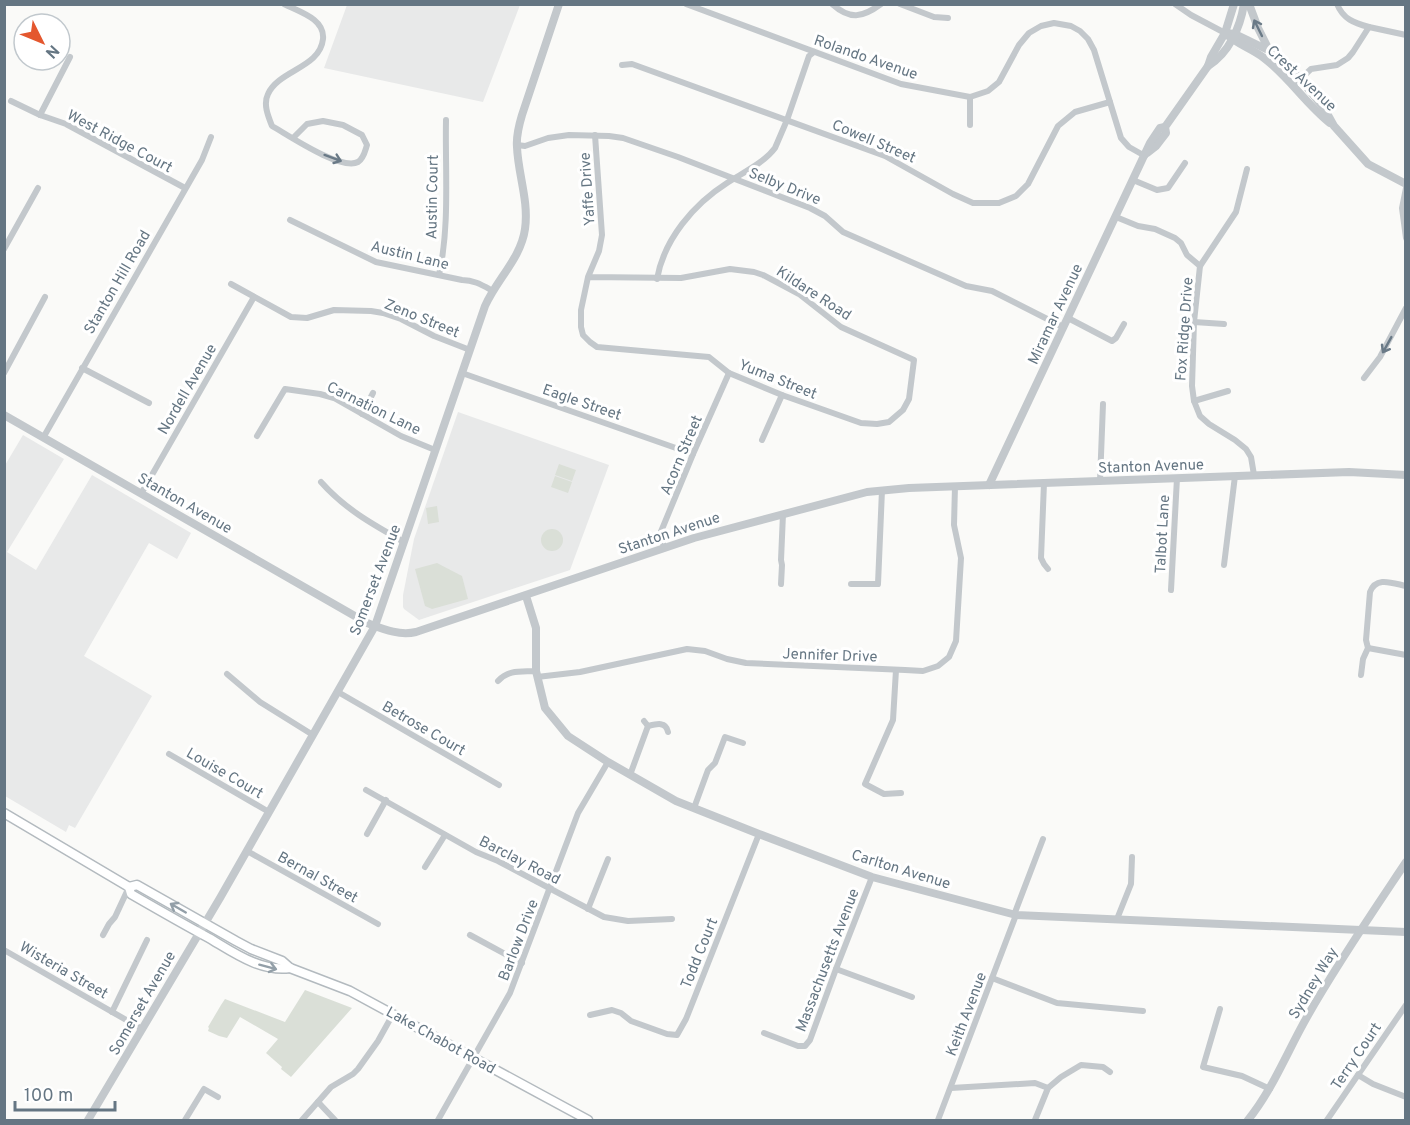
<svg xmlns="http://www.w3.org/2000/svg" width="1410" height="1125" font-family="Overpass,sans-serif">
<style>
.built{fill:#e8e9e9}
.green{fill:#dadfd7}
.lines{fill:none;stroke-linecap:round;stroke-linejoin:round}
.secondary-casing{stroke:#b3babf;stroke-width:11}
.minor{stroke:#c3c8cc;stroke-width:6}
.tertiary{stroke:#c3c8cc;stroke-width:8}
.secondary{stroke:#fff;stroke-width:8}
.oneway{stroke:#6a7a87}
.oneway2{stroke:#939fa8}
.labels{text-anchor:middle;stroke-width:6;stroke-linejoin:round;paint-order:stroke}
.street-label{font-size:15px;fill:#657683;stroke:#fff}
</style>
<rect width="100%" height="100%" fill="#fafaf8"/>
<!-- built -->
<g class="built">
<polygon points="347,5 347,4 520,5 483,102 324,68"/>
<polygon points="458,412 609,465 570,570 419,620 404,609 403,607 403,595 414,539"/>
<polygon points="23,435 64,459 7,552 36,570 92,475 191,533 177,559 149,543 84,656 152,696 75,828 69,825 66,832 5,796 4,467"/>
</g>
<!-- green -->
<g class="green">
<polygon points="559,464 576,470 572,481 555,475"/>
<polygon points="555,476 572,482 568,493 551,487"/>
<polygon points="437,506 439,522 428,524 426,508"/>
<circle cx="552" cy="540" r="11"/>
<polygon points="437,563 462,576 468,599 432,609 425,606 415,569"/>
<polygon points="305,990 352,1008 291,1077 281,1069 282,1067 266,1053 278,1039 240,1017 227,1038 219,1036 208,1031 209,1028 208,1027 221,1005 225,999 285,1022"/>
</g>
<g class="lines">
<!-- secondary casing -->
<g class="secondary-casing">
<g id="secondary">
<path d="M4,813L129,887L131,894C157,909 183,924 209,938C233,952 260,972 290,968"/>
<polyline points="129,887 137,885 236,941 251,949 282,961 290,968 350,991 588,1120"/>
</g>
</g>
<!-- minor -->
<g class="minor">
<path d="M284,4C300,12 325,19 323,39C320,68 279,70 268,94C263,104 268,116 272,126C288,135 341,171 358,162C364,158 365,151 367,145L362,135L343,125L323,121L307,124L293,138"/>
<polyline points="686,4 901,84 970,97 988,91 999,82 1019,45 1029,33 1041,26 1054,23 1071,26 1080,31 1088,39 1094,50 1121,138 1129,147 1145,156"/>
<path d="M832,4C850,20 862,18 881,4"/>
<polyline points="900,4 934,17 948,18"/>
<polyline points="1175,4 1191,15 1225,33"/>
<polyline points="1369,27 1406,35"/>
<polyline points="622,65 632,64 885,156 953,194 973,203 999,203 1016,196 1028,184 1058,126 1075,112 1110,102"/>
<path d="M1293,86L1311,69L1337,65L1348,58L1353,52L1369,27C1354,23 1343,19 1337,4"/>
<polyline points="11,101 40,115 66,124 185,188"/>
<polyline points="40,115 70,57"/>
<polyline points="970,125 970,97"/>
<polyline points="517,145 525,146 548,138 569,135 609,136 623,138 678,157 810,208 825,216 843,232 966,286 992,291 1063,327"/>
<polyline points="1247,169 1236,212 1200,266 1194,322 1192,386 1194,401 1200,416 1209,424 1235,440 1246,449 1251,457 1254,475"/>
<polyline points="1133,180 1157,190 1168,188 1185,163"/>
<polyline points="1406,188 1402,208 1406,238"/>
<polyline points="1116,217 1138,226 1155,229 1175,238 1181,243 1187,255 1200,266"/>
<path d="M290,220L376,262L462,280C474,280 482,285 493,291"/>
<polyline points="4,249 38,188"/>
<path d="M439,275C450,225 445,171 446,120"/>
<polyline points="588,277 681,278 730,269 754,272 763,275 799,294 841,327 914,360 909,399 903,410 889,422 877,424 861,423 782,395 729,373 709,357 597,347 590,342 583,335 581,327 581,310 588,277 599,251 602,235 595,135"/>
<path d="M657,279C664,239 694,204 727,183C742,173 764,163 775,148L787,120L809,56L814,52"/>
<polyline points="231,284 291,317 307,318 334,310 371,311 383,313 401,319 434,336 470,350"/>
<polyline points="1068,318 1112,341 1116,338 1124,324"/>
<polyline points="1194,322 1224,324"/>
<polyline points="82,368 149,403"/>
<polyline points="4,373 45,297"/>
<polyline points="462,373 693,454"/>
<polyline points="1364,378 1380,357 1406,308"/>
<polyline points="1194,401 1228,391"/>
<polyline points="362,414 373,393"/>
<polyline points="257,436 285,389 320,394 334,398 401,436 435,450"/>
<polyline points="43,438 202,160 211,137"/>
<polyline points="762,440 782,395"/>
<polyline points="1100,481 1103,404"/>
<path d="M321,482C345,509 372,524 404,542"/>
<polyline points="1044,483 1041,558 1044,564 1048,569"/>
<polyline points="141,494 254,297"/>
<polyline points="664,547 660,534 693,454 729,373"/>
<polyline points="1224,565 1235,476"/>
<polyline points="781,584 782,565 781,560 783,514"/>
<polyline points="851,584 878,584 882,490"/>
<polyline points="1171,590 1177,478"/>
<polyline points="1368,648 1406,655"/>
<polyline points="896,670 893,720 865,784 884,794 901,793"/>
<polyline points="227,674 260,702 313,735"/>
<path d="M1361,675L1363,659L1368,648L1366,640L1370,592C1376,576 1392,583 1406,586"/>
<polyline points="537,677 580,672 687,649 705,651 727,659 746,663 905,670 923,671 938,666 949,657 956,641 961,558 954,525 955,486"/>
<path d="M498,681C509,669 522,672 536,671"/>
<polyline points="338,692 499,785"/>
<path d="M644,721L648,726C656,724 666,721 668,732"/>
<polyline points="169,754 269,812"/>
<polyline points="630,775 648,726"/>
<polyline points="366,790 476,852 498,861 604,917 628,921 672,919"/>
<polyline points="694,808 708,770 715,763 725,737 743,743"/>
<polyline points="367,834 386,800"/>
<polyline points="247,851 378,924"/>
<polyline points="425,867 445,835"/>
<polyline points="588,909 608,859"/>
<polyline points="1014,915 1043,839"/>
<polyline points="1117,919 1131,884 1132,857"/>
<polyline points="103,935 109,924 115,917 129,887"/>
<polyline points="470,935 522,963"/>
<polyline points="4,950 142,1029"/>
<polyline points="836,969 912,997"/>
<polyline points="992,978 1057,1003 1143,1011"/>
<polyline points="1220,1009 1203,1067 1242,1076 1270,1089"/>
<polyline points="112,1012 147,940"/>
<polyline points="590,1015 612,1010 621,1013 631,1021 667,1034 677,1035 686,1019 759,834"/>
<polyline points="764,1033 798,1046 805,1046 810,1040 836,969 872,877"/>
<polyline points="1358,1075 1373,1084 1406,1097"/>
<polyline points="951,1088 1035,1083 1048,1088"/>
<polyline points="318,1102 335,1120"/>
<polyline points="185,1120 204,1089 218,1097"/>
<polyline points="302,1120 331,1087 353,1074 358,1069 378,1041 393,1014"/>
<polyline points="438,1120 510,993 578,813 608,762"/>
<polyline points="938,1120 1016,915"/>
<polyline points="1035,1120 1048,1088 1061,1077 1081,1065 1103,1067 1110,1072"/>
<polyline points="1327,1120 1406,1005"/>
</g>
<!-- tertiary -->
<g class="tertiary">
<polyline points="1249,4 1258,28 1269,50"/>
<polyline points="1225,33 1235,34 1270,51 1279,57 1300,79 1324,108 1334,126 1368,164 1406,184"/>
<path d="M1225,33C1236,44 1251,48 1264,58C1288,76 1306,104 1330,123"/>
<path d="M1208,66C1229,53 1240,28 1244,4"/>
<polyline points="1147,153 1156,146 1166,133 1165,127 1208,66 1211,57 1225,33 1234,4"/>
<path d="M4,415L367,623C383,629 399,636 416,632L694,538L867,492L909,488L1349,472L1406,475"/>
<polyline points="989,485 1150,143 1160,128 1165,127"/>
<polyline points="526,596 536,628 536,671 545,708 568,736 608,762 676,801 759,834 872,877 1016,915 1406,932"/>
<path d="M88,1120L220,898L375,626L485,306C497,279 521,258 525,229C529,201 518,174 517,147C516,136 519,125 522,115L559,4"/>
<path d="M1248,1120C1273,1089 1287,1052 1307,1017C1337,964 1372,913 1406,862"/>
</g>
<!-- secondary -->
<use href="#secondary" class="secondary"/>
</g>
<!-- one-way arrows -->
<defs><path id="oneway-shaft" d="M-6 0H5M1.5-3L5.5 0L1.5 3" fill="none" stroke-width="1.6" stroke-linecap="round" stroke-linejoin="round" transform="scale(1.5)"/></defs>
<g class="oneway">
<use href="#oneway-shaft" transform="translate(1258 28) rotate(-116)"/>
<use href="#oneway-shaft" transform="translate(333 158) rotate(20)"/>
<use href="#oneway-shaft" transform="translate(1387 345) rotate(119)"/>
</g>
<g class="oneway2">
<use href="#oneway-shaft" transform="translate(178 908) rotate(-150)"/>
<use href="#oneway-shaft" transform="translate(268 967) rotate(15)"/>
</g>
<g class="labels">
<!-- street labels -->
<g class="street-label">
<text transform="translate(866 57) rotate(19)" y="5">Rolando Avenue</text>
<text transform="translate(1302 78) rotate(43)" y="5">Crest Avenue</text>
<text transform="translate(120 141) rotate(28)" y="5">West Ridge Court</text>
<text transform="translate(874 141) rotate(23)" y="5">Cowell Street</text>
<text transform="translate(785 186) rotate(22)" y="5">Selby Drive</text>
<text transform="translate(587 189) rotate(-94)" y="5">Yaffe Drive</text>
<text transform="translate(432 197) rotate(-89)" y="5">Austin Court</text>
<text transform="translate(410 255) rotate(14)" y="5">Austin Lane</text>
<text transform="translate(117 282) rotate(-60)" y="5">Stanton Hill Road</text>
<text transform="translate(814 293) rotate(33)" y="5">Kildare Road</text>
<text transform="translate(1055 314) rotate(-65)" y="5">Miramar Avenue</text>
<text transform="translate(422 318) rotate(22)" y="5">Zeno Street</text>
<text transform="translate(1184 329) rotate(-86)" y="5">Fox Ridge Drive</text>
<text transform="translate(778 379) rotate(22)" y="5">Yuma Street</text>
<text transform="translate(187 389) rotate(-60)" y="5">Nordell Avenue</text>
<text transform="translate(582 402) rotate(19)" y="5">Eagle Street</text>
<text transform="translate(374 408) rotate(26)" y="5">Carnation Lane</text>
<text transform="translate(681 455) rotate(-67)" y="5">Acorn Street</text>
<text transform="translate(1151 466) rotate(-2)" y="5">Stanton Avenue</text>
<text transform="translate(185 503) rotate(30)" y="5">Stanton Avenue</text>
<text transform="translate(669 533) rotate(-18)" y="5">Stanton Avenue</text>
<text transform="translate(1162 534) rotate(-87)" y="5">Talbot Lane</text>
<text transform="translate(375 580) rotate(-69)" y="5">Somerset Avenue</text>
<text transform="translate(830 655) rotate(2)" y="5">Jennifer Drive</text>
<text transform="translate(424 728) rotate(30)" y="5">Betrose Court</text>
<text transform="translate(225 773) rotate(30)" y="5">Louise Court</text>
<text transform="translate(520 860) rotate(27)" y="5">Barclay Road</text>
<text transform="translate(901 869) rotate(17)" y="5">Carlton Avenue</text>
<text transform="translate(318 877) rotate(29)" y="5">Bernal Street</text>
<text transform="translate(518 940) rotate(-69)" y="5">Barlow Drive</text>
<text transform="translate(699 953) rotate(-68)" y="5">Todd Court</text>
<text transform="translate(827 960) rotate(-69)" y="5">Massachusetts Avenue</text>
<text transform="translate(64 970) rotate(30)" y="5">Wisteria Street</text>
<text transform="translate(1313 983) rotate(-59)" y="5">Sydney Way</text>
<text transform="translate(142 1003) rotate(-60)" y="5">Somerset Avenue</text>
<text transform="translate(966 1014) rotate(-69)" y="5">Keith Avenue</text>
<text transform="translate(441 1040) rotate(29)" y="5">Lake Chabot Road</text>
<text transform="translate(1356 1056) rotate(-56)" y="5">Terry Court</text>
</g>
</g>
<!-- border -->
<rect width="1410" height="1125" fill="none" stroke="#657683" stroke-width="12"/>
<!-- north arrow -->
<g transform="translate(42 42) rotate(133)"><circle r="28" fill="#ffffff" stroke="#c1c8cd" stroke-width="1.5"/>
<path d="M0-4.5L10 22L0 15L-10 22Z" fill="#e4572e"/>
<text y="-9" font-size="16" font-weight="bold" text-anchor="middle" fill="#657683">N</text>
</g>
<!-- scale -->
<path d="M15 1101v9h100v-9" fill="none" stroke="#657683" stroke-width="3"/>
<text x="24" y="1101" font-size="18" fill="#657683" stroke="#ffffff" stroke-width="4.5" paint-order="stroke">100 m</text>
</svg>
